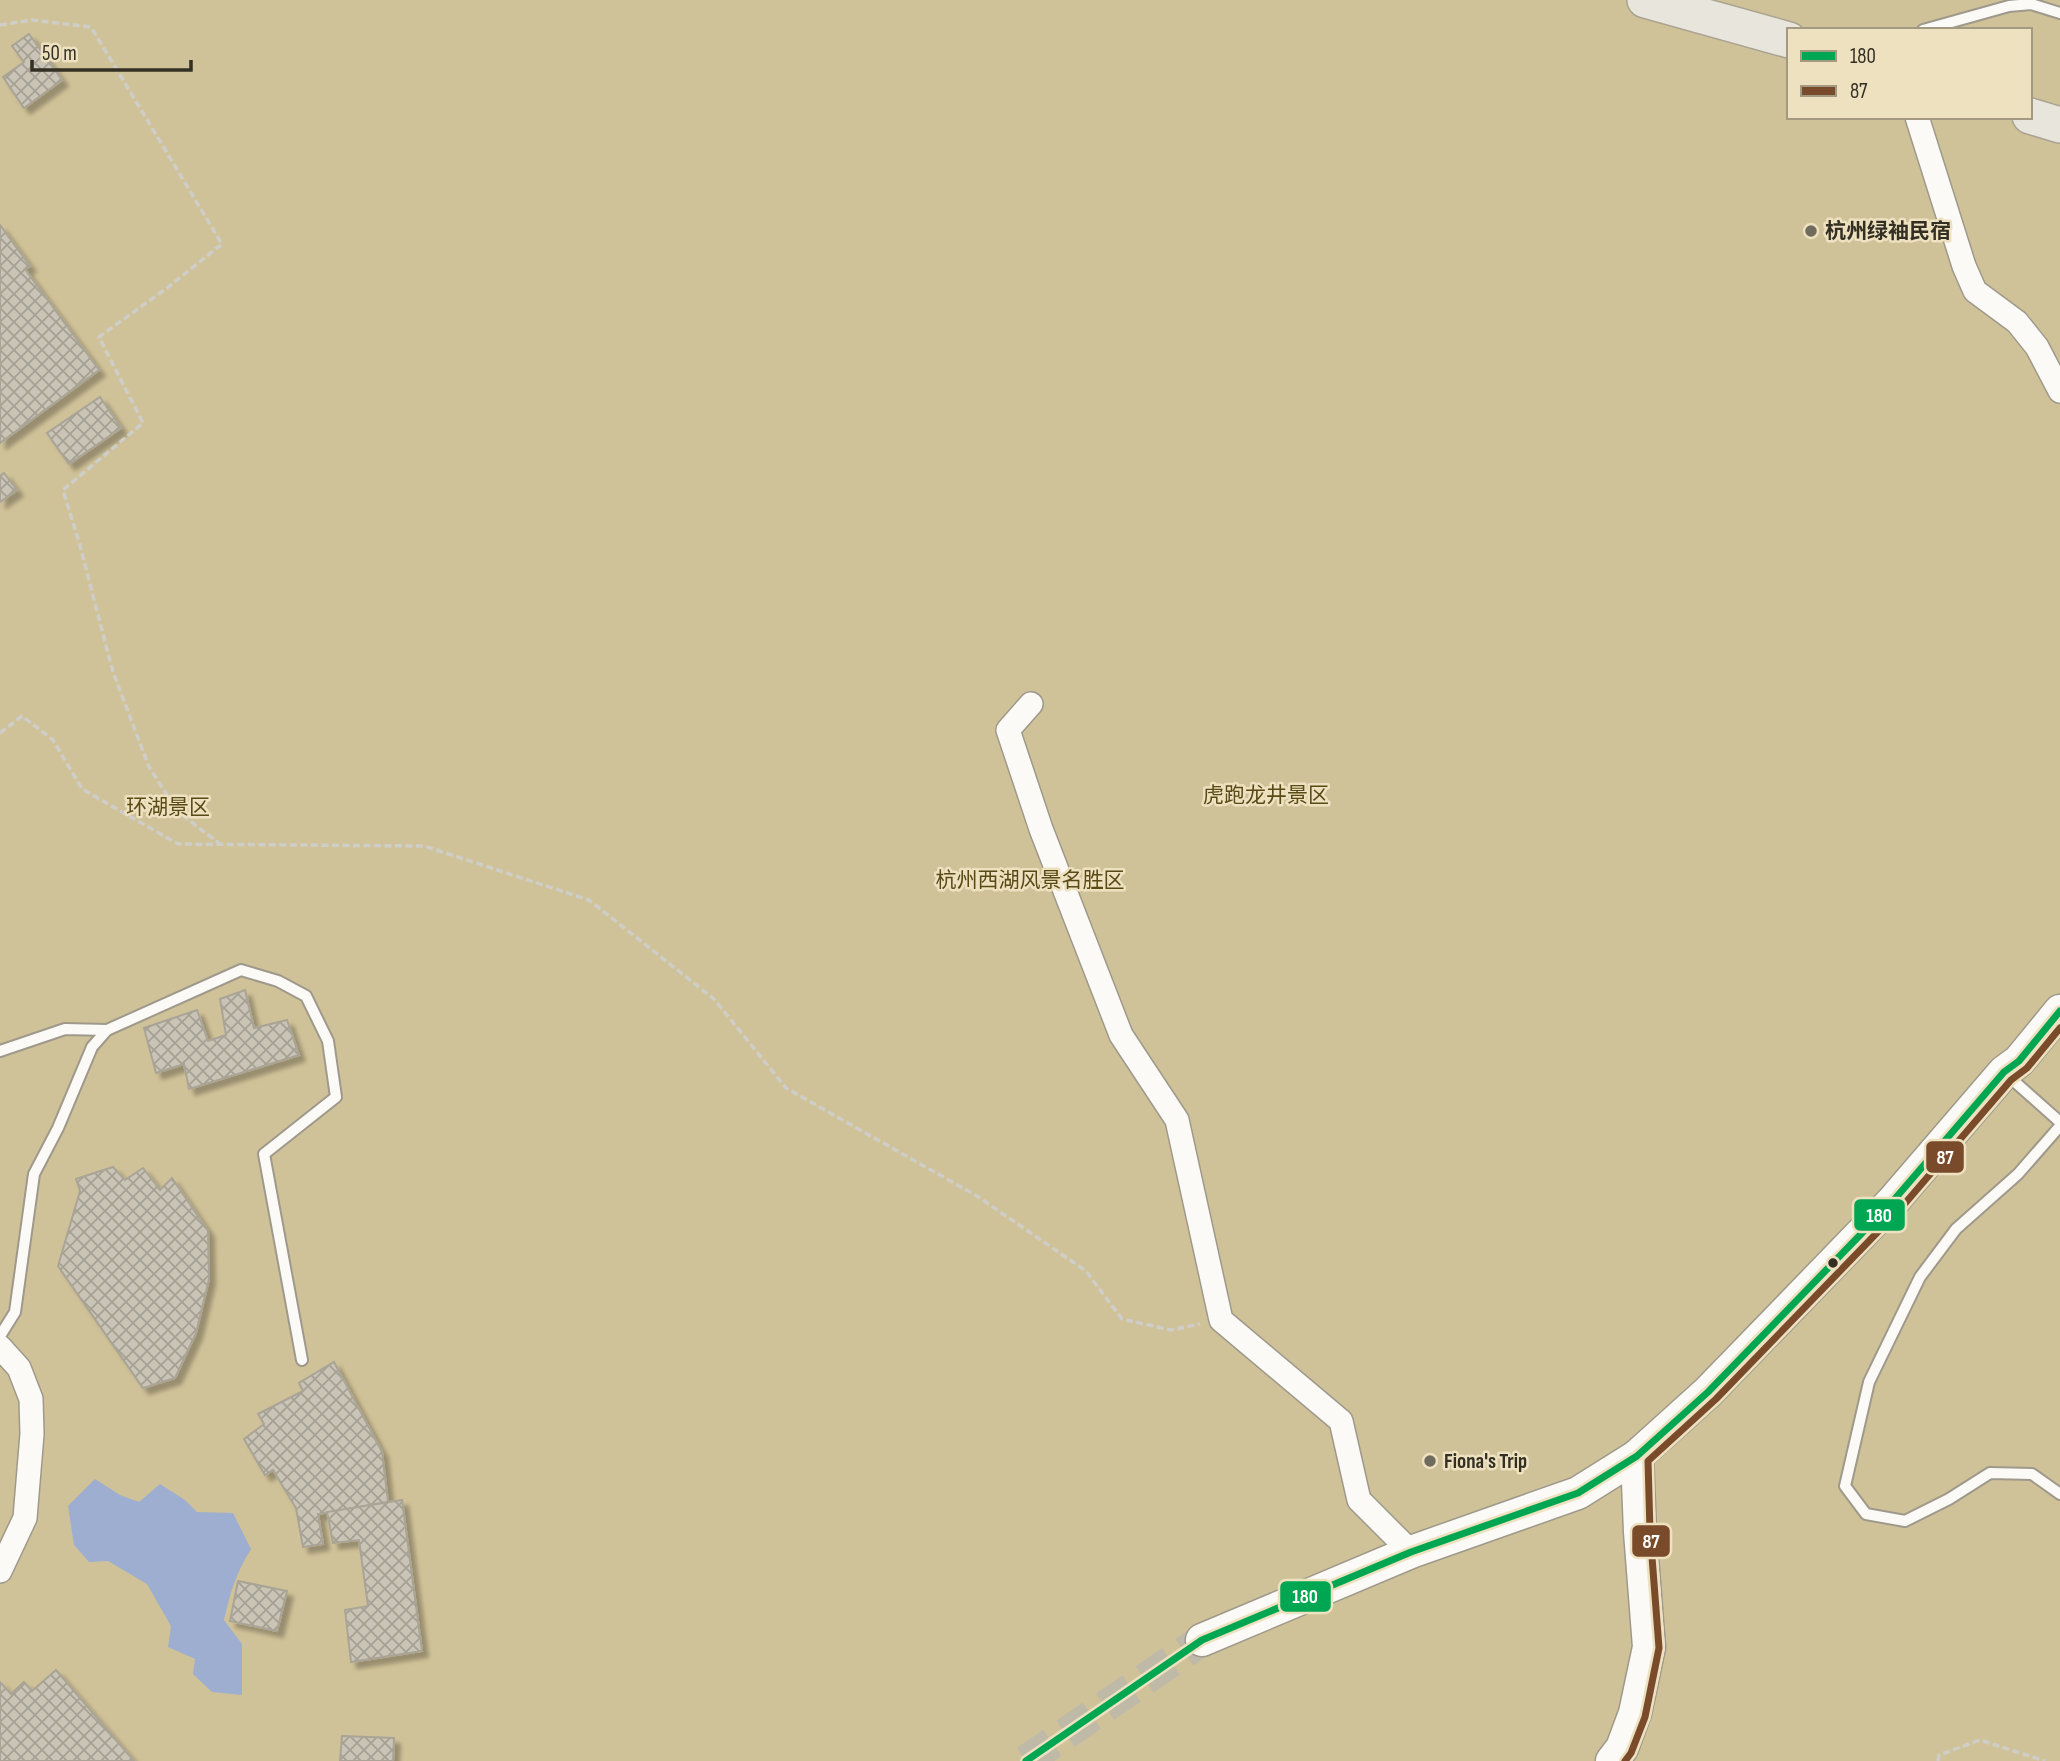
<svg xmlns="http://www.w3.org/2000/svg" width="2060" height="1761" font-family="'Sofia Sans Condensed','Noto Sans SC',sans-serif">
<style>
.park{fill:#d0c298;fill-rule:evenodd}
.water{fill:#9daed0}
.building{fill:url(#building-cross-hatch);stroke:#a9a496;stroke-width:2;filter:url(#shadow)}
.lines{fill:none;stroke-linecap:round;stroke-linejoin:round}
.secondary-tunnel{stroke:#bfb9a8;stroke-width:32;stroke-dasharray:32 16;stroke-linecap:butt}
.lane-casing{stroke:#9e998b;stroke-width:14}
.street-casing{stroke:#9e998b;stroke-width:26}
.secondary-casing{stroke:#9e998b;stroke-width:35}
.primary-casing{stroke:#a9a390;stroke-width:38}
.path{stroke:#cecdc7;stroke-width:3.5;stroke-dasharray:7 3.5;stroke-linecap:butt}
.lane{stroke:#fbfaf7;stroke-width:10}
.street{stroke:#fbfaf7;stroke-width:23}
.secondary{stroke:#fbfaf7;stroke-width:32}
.primary{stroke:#e8e5dd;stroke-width:35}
.bus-1-casing{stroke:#ede1c0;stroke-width:12}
.bus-2-casing{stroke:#ede1c0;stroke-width:12}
.bus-1{stroke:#00a651;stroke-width:7}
.bus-2{stroke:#7a4b2a;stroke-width:7}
.poi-dot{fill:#706c5d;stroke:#ede1c0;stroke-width:2.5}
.bus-dot{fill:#332f22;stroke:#ede1c0;stroke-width:2.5}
.labels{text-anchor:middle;stroke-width:5;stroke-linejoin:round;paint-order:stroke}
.poi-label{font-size:21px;font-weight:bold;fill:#332f22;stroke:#ede1c0;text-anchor:start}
.park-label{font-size:21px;fill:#5a4a16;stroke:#ede1c0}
.line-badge{stroke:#ede1c0;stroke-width:2.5}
.badge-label{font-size:19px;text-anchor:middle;font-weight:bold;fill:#fff}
</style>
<defs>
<pattern id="building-cross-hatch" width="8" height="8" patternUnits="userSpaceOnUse" patternTransform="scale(1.75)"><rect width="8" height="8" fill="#c9c4b5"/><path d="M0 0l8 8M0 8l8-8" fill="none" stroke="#a4a093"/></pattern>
<filter id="shadow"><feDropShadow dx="6" dy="6" stdDeviation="2" flood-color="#0004"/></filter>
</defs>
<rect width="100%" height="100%" fill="#e2dcca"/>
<!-- park -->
<path class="park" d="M0,0H2060V1761H0ZM1789,30H2030V117H1789Z"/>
<!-- water -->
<path class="water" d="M95,1479L120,1495L139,1502L160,1484L185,1500L197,1512L233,1513L251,1549C236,1573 230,1593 224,1620L242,1644V1695L212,1692L193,1674L195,1659L168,1647L171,1626L147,1584L108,1561L89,1562L74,1545L68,1506Z"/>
<!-- building -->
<g class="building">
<polygon points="29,34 62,80 24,108 3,77 24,62 12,46"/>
<polygon points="0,225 30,266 25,269 99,370 0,443"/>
<polygon points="100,397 121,428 69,464 47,433"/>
<polygon points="4,473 17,490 0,502 0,476"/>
<polygon points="245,990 254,1028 287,1020 299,1055 189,1089 184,1064 156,1073 144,1028 197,1010 208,1041 226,1035 220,999"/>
<polygon points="113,1167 125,1180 143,1168 160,1190 172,1178 208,1231 209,1279 196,1333 175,1378 143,1388 58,1266 80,1191 76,1179"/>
<polygon points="334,1362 382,1452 388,1502 318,1514 323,1544 303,1547 296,1508 273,1470 265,1475 244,1439 264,1424 258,1414 303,1391 299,1383"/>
<polygon points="402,1500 422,1651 351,1662 345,1610 368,1606 359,1540 333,1543 327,1512"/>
<polygon points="238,1581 287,1591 277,1631 230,1621"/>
<polygon points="56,1670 134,1761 0,1761 0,1682 11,1694 24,1682 32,1691"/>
<polygon points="342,1736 394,1738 393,1761 340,1761"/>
</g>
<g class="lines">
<!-- secondary-tunnel -->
<polyline class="secondary-tunnel" points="1026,1761 1202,1640"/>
<!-- lane casing -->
<g class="lane-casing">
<g id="lane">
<polyline points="1923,30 2009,6 2031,4 2060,13"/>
<polyline points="0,1051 65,1029 107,1030"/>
<polyline points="2006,1074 2060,1122"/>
<polyline points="2060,1126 2018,1174 1956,1229 1920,1277 1869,1382 1845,1486 1866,1514 1905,1521 1949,1499 1990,1473 2032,1474 2060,1494"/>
<polyline points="0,1336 15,1312 34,1174 58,1128 92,1047 107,1030 241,970 278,981 306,996 328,1041 336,1097 264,1154 302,1360"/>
</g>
</g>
<!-- street casing -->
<g class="street-casing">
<g id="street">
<polyline points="1917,117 1964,266 1975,291 2017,322 2037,347 2060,391"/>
<polyline points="1031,704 1008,730 1041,829 1121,1035 1177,1120 1221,1320 1341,1421 1359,1500 1411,1552"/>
<polyline points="0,1347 19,1368 31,1399 32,1434 25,1518 0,1571"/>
</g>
</g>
<!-- secondary casing -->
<g class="secondary-casing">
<g id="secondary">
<polyline points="1202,1640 1411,1552 1578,1493 1637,1456 1708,1392 1893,1201 2004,1072 2019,1061 2060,1011"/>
<polyline points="1612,1761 1622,1748 1635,1713 1649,1647 1640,1532 1637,1456"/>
</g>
</g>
<!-- primary casing -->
<g class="primary-casing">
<g id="primary">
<polyline points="1645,0 1789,40"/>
<polyline points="2030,116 2060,125"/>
</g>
</g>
<!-- path -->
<g class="path">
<polyline points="0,25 32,20 91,27 222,244 167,288 99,337 143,423 63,490 79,542 113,672 149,767 178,812 219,843"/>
<polyline points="0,733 22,716 53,740 82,789 178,844 424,846 589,900 714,999 786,1088 977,1196 1086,1271 1122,1319 1171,1330 1200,1324"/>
<polyline points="1938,1761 1939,1755 1980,1740 2045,1761"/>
</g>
<!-- lane -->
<use href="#lane" class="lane"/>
<!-- street -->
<use href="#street" class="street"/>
<!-- secondary -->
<use href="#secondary" class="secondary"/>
<!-- primary -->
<use href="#primary" class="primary"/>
<!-- bus-1 casing -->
<g class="bus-1-casing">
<polyline id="bus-1" points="1026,1761 1202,1640 1411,1552 1578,1493 1637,1456 1708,1392 1893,1201 2004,1072 2019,1061 2060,1011"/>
</g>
<!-- bus-2 casing -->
<g class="bus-2-casing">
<polyline id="bus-2" points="1625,1761 1631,1753 1645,1717 1659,1648 1650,1531 1648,1461 1716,1399 1901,1208 2011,1080 2027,1068 2060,1028"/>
</g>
<!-- bus-1 -->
<use href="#bus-1" class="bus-1"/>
<!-- bus-2 -->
<use href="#bus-2" class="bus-2"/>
</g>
<!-- markers -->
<g class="poi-dot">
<circle cx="1811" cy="231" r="7"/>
<circle cx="1430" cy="1461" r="7"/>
</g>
<circle class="bus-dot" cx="1833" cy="1263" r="6"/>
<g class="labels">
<!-- poi labels -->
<g class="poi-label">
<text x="1825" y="238">杭州绿袖民宿</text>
<text x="1444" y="1468">Fiona's Trip</text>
</g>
<!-- park labels -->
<g class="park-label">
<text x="1266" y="802">虎跑龙井景区</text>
<text x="168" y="814">环湖景区</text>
<text x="1030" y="887">杭州西湖风景名胜区</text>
</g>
</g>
<g class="line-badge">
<rect x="1925" y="1140" width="40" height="34" rx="7" fill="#7a4b2a"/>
<rect x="1853" y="1198" width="53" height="34" rx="7" fill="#00a651"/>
<rect x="1631" y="1524" width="40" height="34" rx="7" fill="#7a4b2a"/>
<rect x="1279" y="1580" width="53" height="33" rx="7" fill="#00a651"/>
</g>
<g class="badge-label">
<text x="1945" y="1164">87</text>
<text x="1879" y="1222">180</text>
<text x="1651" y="1548">87</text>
<text x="1305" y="1603">180</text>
</g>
<!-- legend -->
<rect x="1787" y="28" width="245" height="91" fill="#ede1c0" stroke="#a39a81" stroke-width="2"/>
<rect x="1801" y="51" width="35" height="10" fill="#00a651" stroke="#a39a81" stroke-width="2"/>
<text x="1850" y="63" font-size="21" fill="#332f22">180</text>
<rect x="1801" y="86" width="35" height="10" fill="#7a4b2a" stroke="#a39a81" stroke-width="2"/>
<text x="1850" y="98" font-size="21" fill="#332f22">87</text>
<!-- scale -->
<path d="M32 60v10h159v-10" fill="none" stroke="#332f22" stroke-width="3.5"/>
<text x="42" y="60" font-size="21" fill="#332f22" stroke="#ede1c0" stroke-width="5" paint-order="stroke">50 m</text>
</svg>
